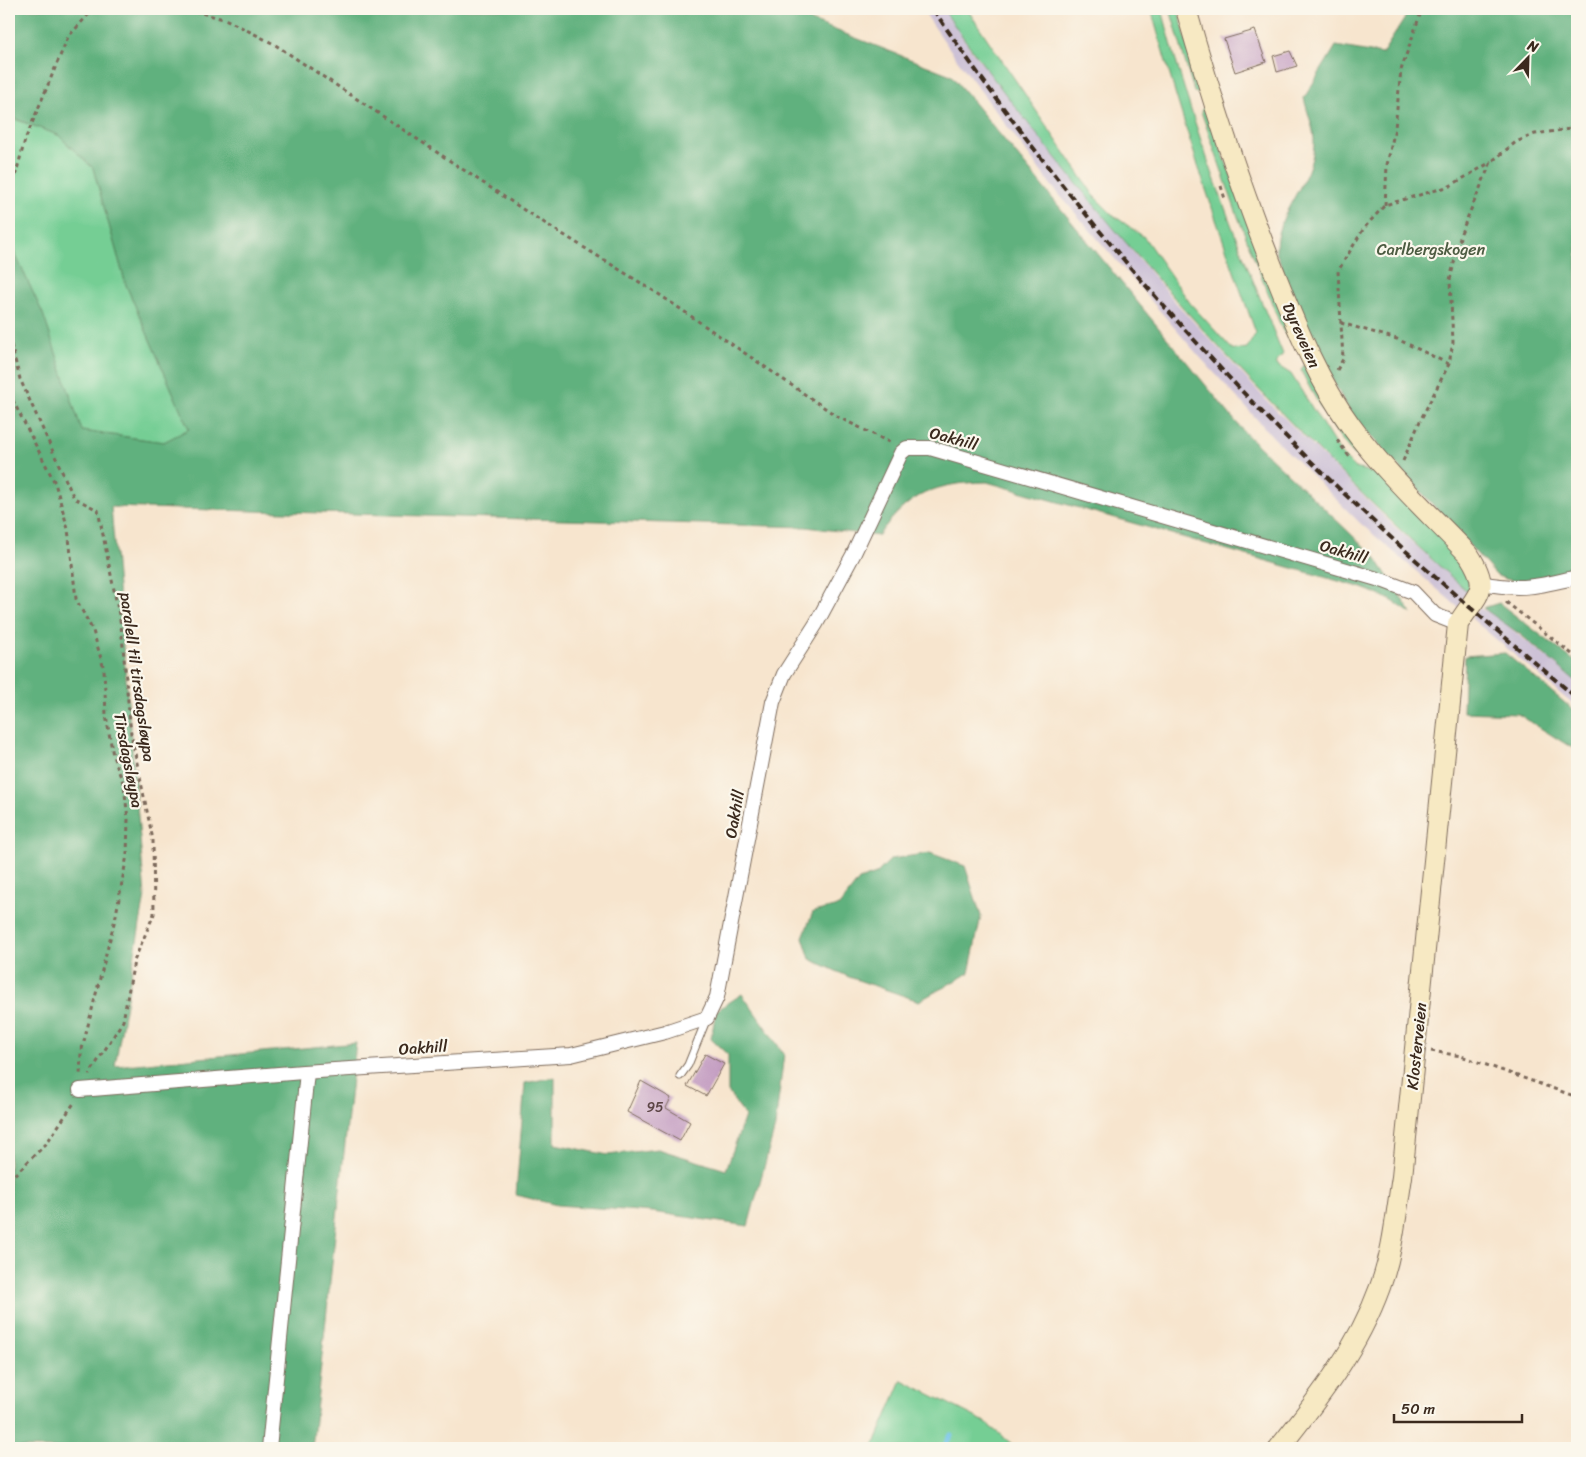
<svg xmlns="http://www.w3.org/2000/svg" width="1586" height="1457" font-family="Sriracha,sans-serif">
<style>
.industrial{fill:#cbbfd5}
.green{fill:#75ce94;stroke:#587c59}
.forest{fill:#60b17e;stroke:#4e6e4e}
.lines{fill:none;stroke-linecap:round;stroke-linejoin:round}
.stream{stroke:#6dc1ea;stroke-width:5}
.building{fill:#c29bc1}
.service-casing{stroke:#7d6b5c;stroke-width:9}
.minor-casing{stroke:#7d6b5c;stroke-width:16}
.secondary-casing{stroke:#7d6b5c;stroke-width:22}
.path{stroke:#7d6b5c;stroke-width:3;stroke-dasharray:4 4;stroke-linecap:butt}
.service{stroke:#fff;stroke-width:7}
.minor{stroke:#fff;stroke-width:14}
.secondary{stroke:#f7e9c3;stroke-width:20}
.rail{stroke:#3b2a1e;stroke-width:4;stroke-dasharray:8 4;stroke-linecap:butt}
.labels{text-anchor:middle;stroke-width:4.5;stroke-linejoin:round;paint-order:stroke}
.number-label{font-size:14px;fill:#5d4647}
.park-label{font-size:16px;fill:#4c5b41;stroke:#fbf7ec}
.street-label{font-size:16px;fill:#3b2a1e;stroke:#fbf7ec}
</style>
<rect width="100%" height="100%" fill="#fbf7ec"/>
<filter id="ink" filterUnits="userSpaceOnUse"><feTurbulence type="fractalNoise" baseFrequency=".02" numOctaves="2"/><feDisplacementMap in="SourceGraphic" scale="10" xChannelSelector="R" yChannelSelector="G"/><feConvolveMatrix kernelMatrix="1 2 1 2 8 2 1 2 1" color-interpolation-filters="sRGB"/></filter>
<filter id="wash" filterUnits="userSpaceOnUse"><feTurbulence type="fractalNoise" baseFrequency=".0096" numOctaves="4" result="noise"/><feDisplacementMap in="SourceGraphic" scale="20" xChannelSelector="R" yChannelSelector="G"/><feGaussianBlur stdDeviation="1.12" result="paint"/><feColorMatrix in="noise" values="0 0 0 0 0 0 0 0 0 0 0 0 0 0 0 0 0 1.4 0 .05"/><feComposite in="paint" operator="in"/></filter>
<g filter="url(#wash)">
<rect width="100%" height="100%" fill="#f7e5ce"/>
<!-- industrial -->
<g class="industrial">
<polygon points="922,9 943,9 974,54 1137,257 1177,304 1270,404 1394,526 1469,593 1459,608 1360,523 1274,438 1198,355 1051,185 956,58"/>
<polygon points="1479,608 1494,615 1577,682 1577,708 1471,618"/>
</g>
<!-- green -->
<g class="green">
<path d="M943,9H967L1095,197L1113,215L1144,237L1190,303L1230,347L1234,350L1247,348L1256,333C1217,226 1181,119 1151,9H1162C1192,128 1236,241 1283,354L1275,364L1291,374L1341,454L1355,468L1381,475L1457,552L1469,575V593C1333,471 1207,341 1090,200C1039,138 989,75 943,9Z"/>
<polygon points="1170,9 1178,9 1201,94 1194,92"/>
<polygon points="1205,106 1293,341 1290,342 1282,329 1235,209 1201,111"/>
<polygon points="12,118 58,135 93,168 126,285 189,429 164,442 82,431 43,314 9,241 9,124"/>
<path d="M1304,365L1368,463C1347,459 1310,390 1301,370Z"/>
<polygon points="902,1380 983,1421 1017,1448 873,1448"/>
</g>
<!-- forest -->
<g class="forest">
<path d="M9,9H781L951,75L1245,433L1375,557L1412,614L1391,600L1363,588L987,482C935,483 909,493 878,536L806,527L111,507L145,896L115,1066L356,1043L351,1088L312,1448H9V241L43,314L82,431L164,442L189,429L126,285L93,168L58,135L13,118L9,124Z"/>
<path d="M1405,9H1577V572C1552,577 1520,588 1496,575L1351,414L1311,341L1276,252C1274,213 1313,183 1314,144C1315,130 1307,112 1304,98L1336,46L1382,54L1405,18Z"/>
<polygon points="1499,603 1577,663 1577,682 1521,635 1483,608"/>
<polygon points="1505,653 1577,713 1577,751 1518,714 1463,712 1465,656"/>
<polygon points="930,853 965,866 981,916 969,973 919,1001 849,977 810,959 803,937 813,912 839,906 859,880 876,874 891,859"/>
<polygon points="742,994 784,1054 775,1127 748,1226 652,1212 557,1205 516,1195 525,1083 555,1077 555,1144 608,1155 658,1149 726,1170 745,1116 728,1092 728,1055 711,1039 716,1011"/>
</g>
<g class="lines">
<!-- stream -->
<polyline class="stream" points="943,1448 951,1435"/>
</g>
<g id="blocks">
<!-- building -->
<g class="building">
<polygon points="1255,30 1266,62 1235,72 1224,39"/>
<polygon points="1290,51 1297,66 1277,72 1273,56"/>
<polygon points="705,1054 724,1064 706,1096 687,1086"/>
<polygon points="641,1081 671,1098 666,1108 690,1122 680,1141 627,1112"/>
</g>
</g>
</g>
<g filter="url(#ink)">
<use href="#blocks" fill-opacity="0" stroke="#7d6b5c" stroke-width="1"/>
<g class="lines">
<!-- service casing -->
<g class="service-casing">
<polyline id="service" points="680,1076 688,1065 707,1018"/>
</g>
<!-- minor casing -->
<g class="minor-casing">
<g id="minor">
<path d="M1482,583C1520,591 1540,586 1577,577"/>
<polyline points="80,1090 303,1072 571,1055 665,1032 707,1018 717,997 773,702 784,674 816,624 853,555 901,453 907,448 930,448 1384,581 1413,592 1435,615 1458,624"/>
<polyline points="269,1448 307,1072"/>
</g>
</g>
<!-- secondary casing -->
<g class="secondary-casing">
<path id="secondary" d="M1186,9C1212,101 1242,192 1278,281C1298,331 1319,382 1351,426C1385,473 1429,513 1469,555C1492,591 1477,593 1458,624L1402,1177C1396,1214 1393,1252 1380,1287C1358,1348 1319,1398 1279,1448"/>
</g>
<!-- path -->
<g class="path">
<polyline points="187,9 227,20 274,44 527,212 657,293 838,417 891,443"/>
<polyline points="1221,186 1225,199"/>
<polyline points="9,199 25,140 68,37 88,15 99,9"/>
<polyline points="1385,205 1387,165 1395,128 1401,70 1422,9"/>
<polyline points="1341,323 1338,271 1364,228 1385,205 1450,186 1491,162"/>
<polyline points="9,337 20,379 74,498 98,510 121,625 131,734 153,840 154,914 134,961 123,1021 89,1075"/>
<polyline points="1337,370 1343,359 1341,323 1397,339 1449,364"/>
<polyline points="9,393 55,483 68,529 76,599 93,631 104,669 106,715 113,756 124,785 128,819 127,855 116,915 81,1053 80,1075"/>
<polyline points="1337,440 1351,459"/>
<polyline points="1403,461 1420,421 1449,364 1453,342 1450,280 1461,233 1491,162 1516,142 1535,134 1577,128"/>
<polyline points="1506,602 1577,658"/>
<polyline points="1431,1051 1461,1056 1577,1097"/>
<polyline points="9,1180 46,1144 74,1103"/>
</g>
<!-- service -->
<use href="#service" class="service"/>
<!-- minor -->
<use href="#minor" class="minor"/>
<!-- secondary -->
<use href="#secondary" class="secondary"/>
<!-- rail -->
<path class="rail" d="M933,9C1054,187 1195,352 1352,501C1424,570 1501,634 1577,698"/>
</g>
</g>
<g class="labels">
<!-- number labels -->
<g class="number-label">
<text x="655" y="1112">95</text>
</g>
<!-- park labels -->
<g class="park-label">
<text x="1431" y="255">Carlbergskogen</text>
</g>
<!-- street labels -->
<g class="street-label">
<text transform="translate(1302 335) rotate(66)" y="6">Dyreveien</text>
<text transform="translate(954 438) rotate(15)" y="6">Oakhill</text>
<text transform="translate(1344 551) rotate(16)" y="6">Oakhill</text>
<text transform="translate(138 677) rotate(82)" y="6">paralell til tirsdagsløypa</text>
<text transform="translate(129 760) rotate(79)" y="6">Tirsdagsløypa</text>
<text transform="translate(734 814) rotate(-80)" y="6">Oakhill</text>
<text transform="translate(1416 1046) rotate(-84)" y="6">Klosterveien</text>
<text transform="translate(423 1047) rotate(-4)" y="6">Oakhill</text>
</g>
</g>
<!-- margin -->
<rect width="1586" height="1457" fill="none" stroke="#fbf7ec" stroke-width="30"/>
<!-- north arrow -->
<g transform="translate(1528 58) rotate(23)" stroke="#fbf7ec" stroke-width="4" paint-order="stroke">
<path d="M0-4L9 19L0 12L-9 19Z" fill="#3b2a1e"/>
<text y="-8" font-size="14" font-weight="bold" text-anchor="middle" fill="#3b2a1e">N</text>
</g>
<!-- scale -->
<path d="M1394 1414v8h128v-8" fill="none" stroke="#3b2a1e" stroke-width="2.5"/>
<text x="1401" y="1414" font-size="15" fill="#3b2a1e" stroke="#fbf7ec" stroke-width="4" paint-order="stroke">50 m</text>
</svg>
